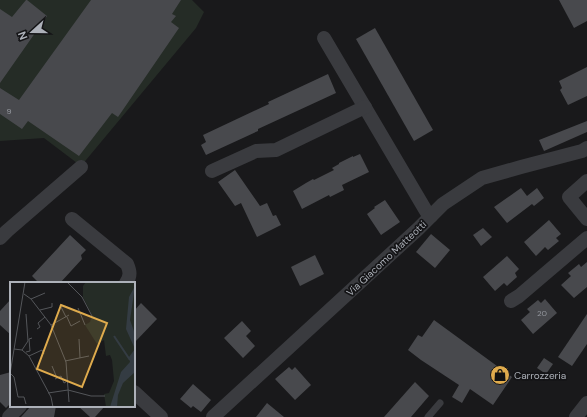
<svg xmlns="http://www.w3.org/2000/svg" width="587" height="417" font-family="'DM Sans',sans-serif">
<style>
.green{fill:#252c26}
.building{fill:#48494d}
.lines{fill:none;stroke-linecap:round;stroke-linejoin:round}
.lane{stroke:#3a3b3f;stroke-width:7}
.street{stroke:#3a3b3f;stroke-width:14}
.labels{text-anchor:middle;stroke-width:3.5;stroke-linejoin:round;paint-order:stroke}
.number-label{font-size:8px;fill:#94979e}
.street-label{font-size:10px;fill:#adb1b9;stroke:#141416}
.poi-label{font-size:10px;fill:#adb1b9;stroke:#141416;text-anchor:start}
.inset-river{fill:none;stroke:#343c43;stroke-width:2}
.inset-road{fill:none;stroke:#54565a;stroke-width:1}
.view{fill:#dfab4d;fill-opacity:0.15;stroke:#dfab4d;stroke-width:2}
.inset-edge{fill:none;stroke:#adb1b9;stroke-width:2}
</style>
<rect width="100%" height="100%" fill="#19191b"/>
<!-- green -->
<polygon class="green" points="0,0 192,0 204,12 196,28 81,166 44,138 0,141"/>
<!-- building -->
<g class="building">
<polygon points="26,0 27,0 47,16 0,83 0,9 12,17"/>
<polygon points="91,0 181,0 172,14 176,16 171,22 179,28 118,117 112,113 79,156 28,121 22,129 0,114 0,88 19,100"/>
<polygon points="559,0 587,0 587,21 574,28"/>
<polygon points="375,28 433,130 414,141 356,39"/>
<polygon points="587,67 587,96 568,105 560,90 562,88 559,81"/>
<polygon points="328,74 336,93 258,129 258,131 206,155 201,145 206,142 203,135 269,104 268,102"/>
<polygon points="587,121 587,132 544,151 539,140"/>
<polygon points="360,154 369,172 342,185 344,190 330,197 329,195 302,209 293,191 306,183 313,179 314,180 334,170 332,168 339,164 339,163 353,156 353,157"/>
<polygon points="235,170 260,206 267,203 273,216 276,215 281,225 257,237 241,203 235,206 218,182"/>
<polygon points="521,188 527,196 537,188 544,198 534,206 532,204 507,223 494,207"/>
<polygon points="385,200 400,222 381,235 367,214 375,208 374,207"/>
<polygon points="549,220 561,234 556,238 559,241 548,250 545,247 536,256 524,242"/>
<polygon points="483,228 492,237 481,246 473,235"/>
<polygon points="431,234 450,250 435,268 416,252"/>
<polygon points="70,235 86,250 81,255 82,259 60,283 39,283 32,276"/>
<polygon points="315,255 324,274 300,286 291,267"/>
<polygon points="507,256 519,269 515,273 517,277 507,286 504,283 495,291 483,277"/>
<polygon points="587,262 587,287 574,298 561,285 571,276 568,273 579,264 581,267"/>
<polygon points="11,299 11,335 0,325 0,311"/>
<polygon points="545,299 557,313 533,334 521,320 530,312 527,309 538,300 541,303"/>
<polygon points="141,303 157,319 134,343 134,311"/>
<polygon points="587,314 587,344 572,366 558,357"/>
<polygon points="434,320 512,377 493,405 470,389 462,403 452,397 459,385 421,360 408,350 418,335 422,337"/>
<polygon points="242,321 251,331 246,336 255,346 243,358 224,338"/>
<polygon points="544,358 553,364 546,374 537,368"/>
<polygon points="289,367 292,370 295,367 311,385 295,400 275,379"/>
<polygon points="11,372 11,403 6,408 0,402 0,375"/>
<polygon points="415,382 429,396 411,417 384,417"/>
<polygon points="193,384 211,400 201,412 193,406 191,408 180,399"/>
<polygon points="267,403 284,417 256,417"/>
<polygon points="31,406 56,406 54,417 21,417"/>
<polygon points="78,406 105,406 95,417 90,417"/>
</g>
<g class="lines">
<!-- lane -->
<polyline class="lane" points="428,417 440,403"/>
<!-- street -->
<g class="street">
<polyline points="324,38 426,211 431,216"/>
<polyline points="212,171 256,151 276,150 365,107"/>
<polyline points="587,181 569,197 587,219"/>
<path d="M72,219L127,264C130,271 131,276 126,283"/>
<polyline points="0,238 7,231 81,167"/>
<polyline points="511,301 519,296 587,238"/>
<polyline points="134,392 161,417"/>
<polyline points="9,417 20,406"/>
<polyline points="213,417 418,229 443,204 482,178 521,167 582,151 587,148"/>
<polyline points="576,417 587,403"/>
</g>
</g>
<!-- icons -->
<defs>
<g id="shop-disc" transform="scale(1)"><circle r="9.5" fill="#dfab4d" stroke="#141416"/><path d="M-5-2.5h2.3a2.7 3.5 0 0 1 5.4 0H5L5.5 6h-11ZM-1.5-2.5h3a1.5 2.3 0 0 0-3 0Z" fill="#111"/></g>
</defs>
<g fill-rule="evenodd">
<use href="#shop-disc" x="500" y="375"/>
</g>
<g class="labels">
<!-- number labels -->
<g class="number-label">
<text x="9" y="114">9</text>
<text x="542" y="316">20</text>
</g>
<!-- street labels -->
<g class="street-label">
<text transform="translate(386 258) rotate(-43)" y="4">Via Giacomo Matteotti</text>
</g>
<!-- poi labels -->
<g class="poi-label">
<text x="514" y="379">Carrozzeria</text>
</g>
</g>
<!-- overview -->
<g transform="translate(10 282)">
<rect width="125" height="125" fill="#19191b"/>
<path d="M76,0H125V125H96L94,112L99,111L104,99L102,78L100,73L96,74L94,58L87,62L75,43L80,40L82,33L73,15V4Z" fill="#252c26"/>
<path d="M125,4L120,38L125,52V90L113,101L108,113L107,125H100L111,90L120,80L119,75L125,67L116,47L119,15Z" fill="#343c43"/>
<path class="inset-river" d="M104,54L120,78"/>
<path class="inset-road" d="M57,0L72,15L82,34M14,12L21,17L41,43L56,80L59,120M21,17L35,11M50,23L56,35M68,26L75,43M30,28L42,25V21M57,35L61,44L70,39M41,43L59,33M27,47L30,45L28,41L35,35M69,57L70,76M4,67L12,68L19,74L41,115L43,125M12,68L18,59L16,32M16,70L20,69L19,57L22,56M19,74L32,68L34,72M55,79L79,74M42,84L47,96M0,91L4,95L8,115H14L16,122M0,92L15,0M45,97L51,94L54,101L56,100M38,111L58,108L81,114H95"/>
<path class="view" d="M51,23L97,41L72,105L27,87Z"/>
<rect width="125" height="125" class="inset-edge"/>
</g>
<!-- north arrow -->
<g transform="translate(32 32) rotate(249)" stroke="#141416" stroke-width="3" paint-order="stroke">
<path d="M0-3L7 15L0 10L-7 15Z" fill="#adb1b9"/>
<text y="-6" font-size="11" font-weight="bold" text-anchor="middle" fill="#adb1b9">N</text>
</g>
</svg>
